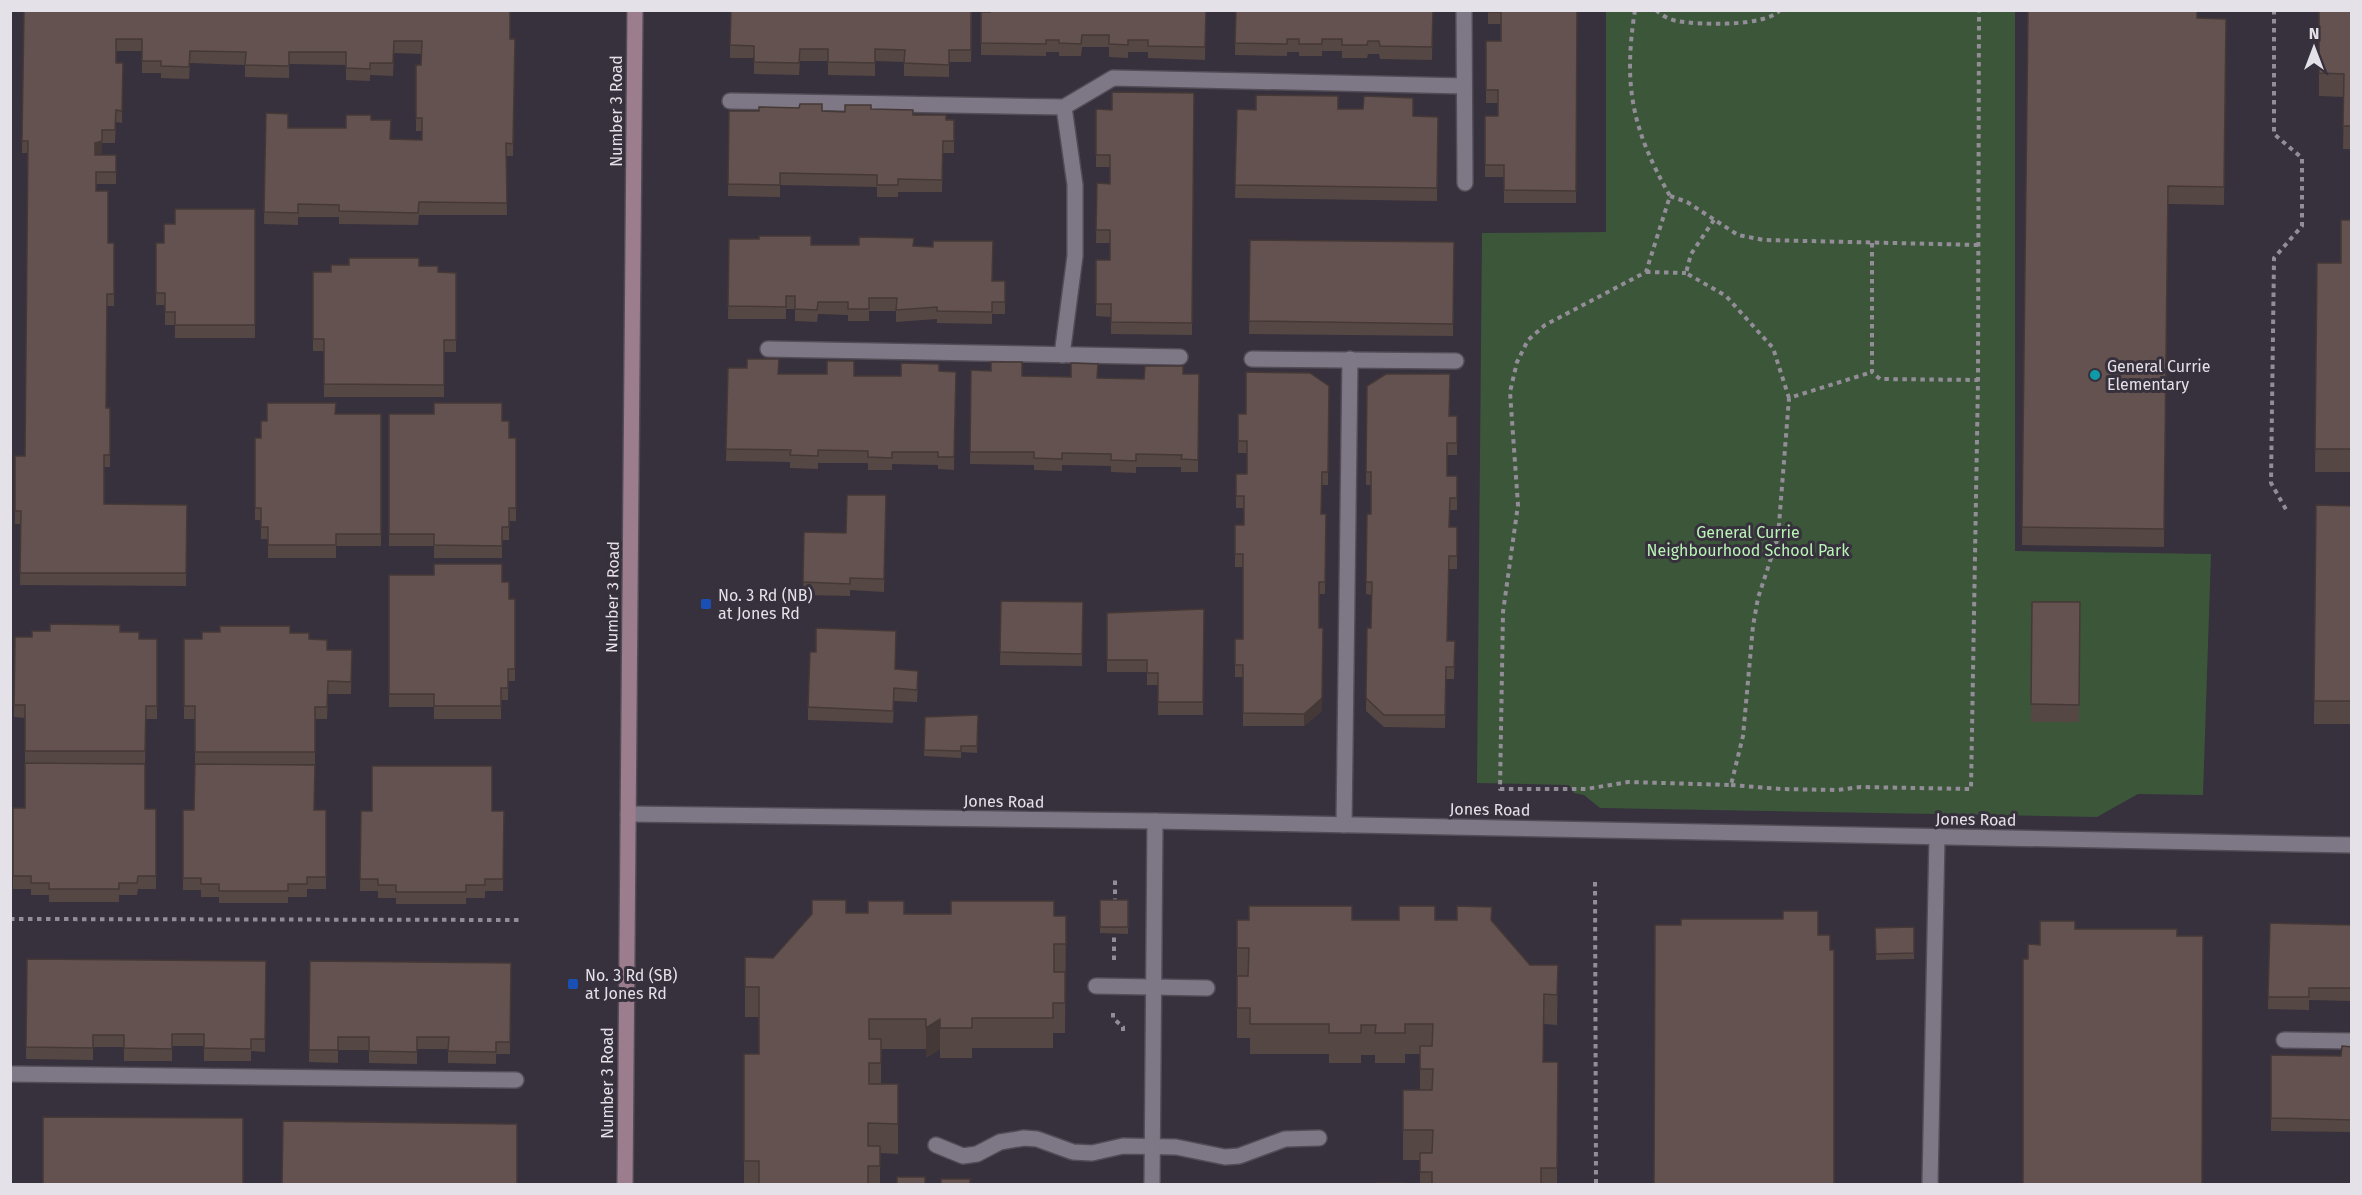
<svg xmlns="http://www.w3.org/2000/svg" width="2362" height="1195" font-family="'Fira Sans',sans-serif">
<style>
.green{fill:#3c563a}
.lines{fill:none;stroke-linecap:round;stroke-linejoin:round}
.service-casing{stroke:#524c56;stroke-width:18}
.minor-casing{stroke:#524c56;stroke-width:18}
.secondary-casing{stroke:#524c56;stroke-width:18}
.path{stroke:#928d97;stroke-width:4;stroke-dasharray:4.5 4.5;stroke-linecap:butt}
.service{stroke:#7e7785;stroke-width:15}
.minor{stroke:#7e7785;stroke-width:15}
.secondary{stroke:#9b7d8e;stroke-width:15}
.wall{fill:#554744}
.shaded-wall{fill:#453937}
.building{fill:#63524f;stroke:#453937;stroke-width:1.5}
.culture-dot{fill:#0f9aa8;stroke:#37303d;stroke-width:2}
.transit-dot{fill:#1a4fb4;stroke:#37303d;stroke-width:2}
.labels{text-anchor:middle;stroke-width:6;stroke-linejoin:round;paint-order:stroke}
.street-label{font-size:16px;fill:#e5e1e9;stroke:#37303d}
.poi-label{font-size:16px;fill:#e5e1e9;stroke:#37303d;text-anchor:start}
.park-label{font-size:16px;fill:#b9f4b6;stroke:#37303d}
</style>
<rect width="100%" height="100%" fill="#37303d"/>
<!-- green -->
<polygon class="green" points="1606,11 2015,11 2015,551 2211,554 2203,795 2138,794 2097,817 1600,808 1584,795 1574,793 1569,785 1477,783 1482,233 1606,232"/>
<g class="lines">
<!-- service casing -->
<g class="service-casing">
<g id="service">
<polyline points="1464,10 1465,183"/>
<polyline points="730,101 1064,107 1113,78 1464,86"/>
<polyline points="768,349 1180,357"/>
<polyline points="1062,355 1075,256 1075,185 1064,107"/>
<polyline points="1252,359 1456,361"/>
<polyline points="1344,825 1350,359"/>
<polyline points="1096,986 1207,988"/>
<polyline points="2284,1040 2352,1041"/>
<polyline points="10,1074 516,1080"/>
<polyline points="936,1145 963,1156 977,1154 1000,1142 1024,1138 1037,1139 1073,1152 1092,1153 1123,1146 1176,1147 1225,1157 1239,1156 1285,1139 1319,1138"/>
<polyline points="1152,1184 1155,821"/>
<polyline points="1930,1184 1937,836"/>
</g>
</g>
<!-- minor casing -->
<g class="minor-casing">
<polyline id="minor" points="628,814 1155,821 2352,845"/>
</g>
<!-- secondary casing -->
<g class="secondary-casing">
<polyline id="secondary" points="625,1184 635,10"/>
</g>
<!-- path -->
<g class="path">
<path d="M1635,10C1623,86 1632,129 1670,196L1646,272L1545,325L1528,340L1517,362L1510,392L1518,505L1503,612L1500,789H1586L1628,782L1731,785L1743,736L1753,626L1758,598L1778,537L1789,398L1872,372"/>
<path d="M1656,10C1661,15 1670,20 1677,21C1698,25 1766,27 1780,10"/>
<polyline points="2274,10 2274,134 2302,158 2302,226 2274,258 2271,483 2288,513"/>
<polyline points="1670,196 1687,202 1738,235 1764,240 1979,245"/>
<polyline points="1714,220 1691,254 1686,273 1726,296 1773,348 1789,398"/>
<polyline points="1872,243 1872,372 1880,379 1978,380"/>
<polyline points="1646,272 1686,273"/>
<polyline points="1731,785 1781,789 1837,790 1861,787 1971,789 1978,380 1979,10"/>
<polyline points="1595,882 1596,1184"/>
<polyline points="1115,903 1115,877"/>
<polyline points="10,919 521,920"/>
<polyline points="1114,960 1114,929"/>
<polyline points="1113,1013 1113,1018 1123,1027 1123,1031"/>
</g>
<!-- service -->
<use href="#service" class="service"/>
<!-- minor -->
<use href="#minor" class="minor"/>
<!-- secondary -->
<use href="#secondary" class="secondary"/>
</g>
<!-- wall -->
<g class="wall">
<polygon points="24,10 515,39 513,156 506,156 507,215 419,215 418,225 339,224 339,217 298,217 298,225 264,224 266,113 288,128 346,128 371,120 391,139 422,140 422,131 416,131 416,65 421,65 421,54 394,53 393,76 370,75 370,81 346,80 346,65 289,64 289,78 245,77 245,65 190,63 189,79 161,78 161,73 142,73 142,51 116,51 116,63 123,63 122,123 116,122 115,143 102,143 102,153 95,155 116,155 116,184 96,184 96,191 108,243 114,243 114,306 107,306 106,408 110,408 110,467 104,467 104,504 187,505 186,586 20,585 21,524 15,524 15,511 25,456 28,153 22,153"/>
<polygon points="972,10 971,62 949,62 949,77 904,76 904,62 875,61 875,76 828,75 828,61 800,61 799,75 754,74 754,58 730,58 730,45"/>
<polygon points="1206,10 1205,60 1148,58 1148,52 1128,52 1128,58 1109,57 1109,47 1082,47 1081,56 1059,56 1059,52 1046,52 1046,56 981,55 981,12"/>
<polygon points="1236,10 1433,10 1432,60 1380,59 1379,54 1368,54 1367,58 1342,58 1342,51 1322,51 1322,56 1299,56 1299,52 1287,52 1287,56 1235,55"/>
<polygon points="1488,10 1577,10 1576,203 1504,203 1504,177 1485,177 1485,116 1498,116 1498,103 1486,103 1486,41 1501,41 1501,24 1488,24"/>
<polygon points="2028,10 2226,19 2224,205 2168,204 2164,547 2022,545"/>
<polygon points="2319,10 2352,10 2352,149 2343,149 2344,97 2319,96"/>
<polygon points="1194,93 1192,335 1111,334 1111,317 1096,316 1096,260 1110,260 1110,243 1096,243 1097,183 1110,184 1110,167 1096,167 1096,109 1112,110"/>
<polygon points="871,109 954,120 954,153 943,153 942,192 898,192 898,197 877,197 877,187 780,185 780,197 728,196 729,111 845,112"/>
<polygon points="1237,109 1256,110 1338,109 1413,116 1438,117 1437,201 1235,198"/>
<polygon points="255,209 255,338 175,338 175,325 165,325 165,305 156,305 156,243 164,243 175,224"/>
<polygon points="2352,220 2352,472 2315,472 2317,263 2341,263"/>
<polygon points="729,239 811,245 914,246 993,281 1005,281 1005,314 992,314 992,324 937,323 937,319 896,322 896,311 869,311 869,321 848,321 848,315 818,314 817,322 795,321 795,309 786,309 786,319 728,319"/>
<polygon points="1250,240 1454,242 1453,336 1249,334"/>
<polygon points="419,266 438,272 456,273 456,352 444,352 444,397 324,397 324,351 313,351 313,272 331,272"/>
<polygon points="728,368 747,368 779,374 854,376 901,376 939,371 956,372 954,470 938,469 938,465 892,464 892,470 868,470 868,463 818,463 818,469 790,468 790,462 726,461"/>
<polygon points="971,370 1022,376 1098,378 1144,379 1183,374 1199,374 1198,472 1181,472 1181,467 1136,467 1136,473 1111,472 1111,466 1062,465 1062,471 1034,470 1034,465 970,464"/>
<polygon points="1329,386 1328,485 1322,485 1321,514 1326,514 1325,594 1319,594 1319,628 1322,711 1304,726 1243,726 1243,677 1235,677 1235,639 1243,639 1243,567 1235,567 1235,525 1244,525 1244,508 1236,508 1236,474 1247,474 1247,453 1238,453 1238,414 1246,414"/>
<polygon points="1367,386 1449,416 1457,416 1457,455 1447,455 1447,476 1457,476 1457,510 1450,510 1449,527 1457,539 1457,569 1449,569 1447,641 1455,641 1454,679 1446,679 1445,728 1384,727 1366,711 1367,628 1371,628 1372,595 1366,594 1367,514 1371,514 1371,485 1366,485"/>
<polygon points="336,414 381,414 381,546 336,546 336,558 268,558 268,539 261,539 261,520 255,520 255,438 261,438 267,421"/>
<polygon points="389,414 502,421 509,438 516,438 516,521 509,521 509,540 502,540 502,558 434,558 434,546 389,546"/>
<polygon points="2316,505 2352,506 2352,724 2314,724"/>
<polygon points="886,508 884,592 850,590 850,596 803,595 804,532 846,533"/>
<polygon points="389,575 502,582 509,599 515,599 515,681 508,681 508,700 501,700 501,719 434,719 434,707 389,707"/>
<polygon points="1001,601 1083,602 1082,666 1000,665"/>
<polygon points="2032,602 2080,602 2079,722 2031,722"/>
<polygon points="1204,609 1203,715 1158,715 1158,685 1147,685 1147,672 1107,672 1107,613"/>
<polygon points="120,632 139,639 157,639 157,719 146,719 145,763 25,763 25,718 14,717 15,637 32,637"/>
<polygon points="220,632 290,633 309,639 327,650 352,650 351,694 328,694 327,719 315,719 315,764 195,764 195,719 184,719 184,639 202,639"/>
<polygon points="895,669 918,683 917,702 894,701 893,723 808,720 808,707"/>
<polygon points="978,715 977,753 961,752 961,758 924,756 925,717"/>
<polygon points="13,808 156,809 156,889 138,889 137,895 119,895 119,902 49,902 49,895 31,895 31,889 13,889"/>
<polygon points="183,810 326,810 326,889 307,889 307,897 288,897 288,903 219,903 219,897 201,897 201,890 183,890"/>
<polygon points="361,811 504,811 503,891 485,891 485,898 466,898 466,904 396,904 396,898 378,898 378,891 360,891"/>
<polygon points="1100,900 1128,900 1128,934 1100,933"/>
<polygon points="846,913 1066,916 1065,1033 1053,1033 1053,1048 972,1048 972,1058 940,1058 940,1049 926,1058 926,1049 881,1049 881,1084 898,1114 898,1154 880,1153 880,1185 744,1185 744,1054 759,1054 759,1017 745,1017 745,957 773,958"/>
<polygon points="1237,920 1435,920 1492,921 1530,965 1558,965 1557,1025 1544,1024 1543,1062 1558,1062 1557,1185 1420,1185 1420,1160 1403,1160 1403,1130 1420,1090 1420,1054 1405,1054 1405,1063 1375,1063 1375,1055 1361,1055 1361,1063 1329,1063 1329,1054 1250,1054 1250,1038 1237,1038"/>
<polygon points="2270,923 2352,925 2352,1001 2309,1000 2309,1010 2268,1009"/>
<polygon points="1914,927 1914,959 1876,960 1875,928"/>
<polygon points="27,959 266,961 265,1052 251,1051 251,1061 204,1061 204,1046 172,1046 172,1061 124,1061 124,1047 93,1047 93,1060 26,1059"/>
<polygon points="310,961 511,963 510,1054 496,1054 496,1064 448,1063 448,1049 417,1049 417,1064 369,1063 369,1050 338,1050 338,1063 309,1062"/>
<polygon points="2352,1047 2352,1132 2271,1131 2271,1055 2341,1056"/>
</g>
<!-- shaded-wall -->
<g class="shaded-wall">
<polygon points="102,141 102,153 95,155 95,143"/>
<polygon points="1323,640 1322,711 1304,726 1304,714"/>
<polygon points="940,1019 940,1049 926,1058 926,1028"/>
</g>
<!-- building -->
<g class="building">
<polygon points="24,10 510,10 510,39 515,39 513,144 506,143 507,203 419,202 418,213 339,211 339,205 298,204 298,213 264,212 266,113 288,114 288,128 346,128 346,115 371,115 371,120 391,120 390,139 422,140 422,118 416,118 416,65 421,65 422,41 394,41 393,63 370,63 370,69 346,68 346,52 289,52 289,66 245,65 246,52 190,51 189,67 161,66 161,61 142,61 142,39 116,39 116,63 123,63 122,111 116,110 115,130 102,130 102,141 95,143 95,155 116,155 116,172 96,172 96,191 108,191 108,243 114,243 114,294 107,294 106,408 110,408 110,455 104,455 104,504 187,505 186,573 20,573 21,511 15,511 15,456 25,456 28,141 22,141"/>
<polygon points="731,10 971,10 971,50 949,50 949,65 904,63 905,50 875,49 875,63 828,62 828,49 800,49 799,63 754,62 754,46 730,45"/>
<polygon points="990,10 1206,10 1205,47 1148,46 1148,40 1128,40 1128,45 1109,44 1109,35 1082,35 1081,44 1059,43 1059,40 1046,40 1046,44 981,43 981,12 990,12"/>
<polygon points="1236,10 1433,10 1432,47 1380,46 1379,41 1368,41 1367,45 1342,45 1342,39 1322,39 1322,44 1299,44 1299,39 1287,39 1287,44 1235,43"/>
<polygon points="1488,10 1577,10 1576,191 1504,190 1504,165 1485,165 1485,116 1498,116 1498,90 1486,90 1486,41 1501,41 1501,12 1488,12"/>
<polygon points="2028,10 2197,10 2197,18 2226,19 2224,187 2168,186 2164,529 2022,527"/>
<polygon points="2319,10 2352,10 2352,126 2343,126 2344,74 2319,73"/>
<polygon points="1112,92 1194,93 1192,323 1111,322 1111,304 1096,304 1096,260 1110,260 1110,230 1096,230 1097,183 1110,184 1110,155 1096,155 1096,109 1112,110"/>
<polygon points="1256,95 1338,96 1338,109 1363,109 1364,96 1413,98 1413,116 1438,117 1437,188 1235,185 1237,109 1256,110"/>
<polygon points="800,104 822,104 822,111 845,112 845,105 871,105 871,109 913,110 913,115 946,115 946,120 954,120 954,141 943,141 942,180 898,179 898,185 877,185 877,175 780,173 780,185 728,184 729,111 759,111 759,107 799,108"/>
<polygon points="175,209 255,209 255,325 175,325 175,312 165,312 165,293 156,293 156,243 164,243 164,224 175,224"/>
<polygon points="2341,220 2352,220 2352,449 2315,449 2317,263 2341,263"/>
<polygon points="759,236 811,236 811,245 859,245 859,237 914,238 913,246 933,247 933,241 993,241 992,281 1005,281 1005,302 992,302 992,312 937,311 937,307 896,310 897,298 869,298 869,309 848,309 848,302 818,302 817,310 795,309 795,296 786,296 786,307 728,306 729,239 759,239"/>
<polygon points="1250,240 1454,242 1453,324 1249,321"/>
<polygon points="349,258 419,258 419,266 438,266 438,272 456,273 456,340 444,340 444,385 324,384 324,339 313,339 313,272 331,272 331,265 349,265"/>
<polygon points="747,359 779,359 778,374 827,374 827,361 854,361 854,376 901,376 901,363 939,364 939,371 956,372 954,457 938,457 938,452 892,452 892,458 868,457 868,451 818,450 818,456 790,455 791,450 726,449 728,368 747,368"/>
<polygon points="991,362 1022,362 1022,376 1071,377 1071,363 1098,364 1097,378 1144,379 1145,366 1183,366 1183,374 1199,374 1198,460 1181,459 1182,455 1136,454 1136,461 1111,460 1111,454 1062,453 1062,459 1034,458 1034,452 970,452 971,370 991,371"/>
<polygon points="1246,372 1310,373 1329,386 1328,472 1322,472 1321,514 1326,514 1325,582 1319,582 1319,628 1323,628 1322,698 1304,714 1243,713 1243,665 1235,665 1235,639 1243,639 1243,554 1235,554 1235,525 1244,525 1244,496 1236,496 1236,474 1247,474 1247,441 1238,441 1238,414 1246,414"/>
<polygon points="1386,374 1450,374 1449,416 1457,416 1457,443 1447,443 1447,476 1457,476 1457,498 1450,498 1449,527 1457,527 1457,556 1449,556 1447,641 1455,641 1454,667 1446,667 1445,715 1384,715 1366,698 1367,628 1371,628 1372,582 1366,582 1367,514 1371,514 1371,472 1366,472 1367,386"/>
<polygon points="267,403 336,403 335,414 381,414 381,534 336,534 336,545 268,545 268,527 261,527 261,508 255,508 255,438 261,438 261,421 267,421"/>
<polygon points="434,403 502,403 502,421 509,421 509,438 516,438 516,508 509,508 509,527 502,527 502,546 434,545 434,534 389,534 389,414 434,414"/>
<polygon points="847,495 886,495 884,579 850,578 850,584 803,582 804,532 846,533"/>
<polygon points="2316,505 2352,506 2352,701 2314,701"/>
<polygon points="434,564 502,564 502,582 509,582 509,599 515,599 515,669 508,669 508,688 501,688 501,706 434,706 434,694 389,694 389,575 434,575"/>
<polygon points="1001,601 1083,602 1082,654 1000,652"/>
<polygon points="2032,602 2080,602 2079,705 2031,704"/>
<polygon points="1204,609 1203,702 1158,702 1158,673 1147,673 1147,660 1107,660 1107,613"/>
<polygon points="50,624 120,625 120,632 139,632 139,639 157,639 157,706 146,706 145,751 25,751 25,705 14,705 15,637 32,637 32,631 50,631"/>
<polygon points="220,626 290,626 290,633 309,633 309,639 327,640 327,650 352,650 351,682 328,681 327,707 315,707 315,752 195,752 195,706 184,706 184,639 202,639 202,632 220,632"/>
<polygon points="816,628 896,631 895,669 918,671 917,690 894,688 893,711 808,707 810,652 816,652"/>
<polygon points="978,715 977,746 961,746 961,751 924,750 925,717"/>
<polygon points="25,763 145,764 145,809 156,809 156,876 138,876 137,883 119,883 119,889 49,889 49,883 31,883 31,876 13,876 13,808 25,808"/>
<polygon points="195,764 315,765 314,810 326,810 326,877 307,877 307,884 288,884 288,891 219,891 219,884 201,884 201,878 183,878 183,810 194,810"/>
<polygon points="372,766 492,766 492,811 504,811 503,879 485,879 485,885 466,885 466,892 396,892 396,885 378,885 378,879 360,879 361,811 372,811"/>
<polygon points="812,900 846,900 846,913 868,913 868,901 904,901 904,914 951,914 951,901 1054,901 1054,916 1066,916 1066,944 1054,944 1054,972 1065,972 1065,1003 1053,1003 1053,1018 972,1018 972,1028 940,1028 940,1019 926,1028 926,1019 869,1019 869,1039 881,1039 881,1063 869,1063 869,1084 898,1084 898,1124 868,1123 868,1146 880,1146 880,1166 868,1166 868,1185 759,1185 759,1161 744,1161 744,1054 759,1054 759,987 745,987 745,957 773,958 812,914"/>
<rect x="1100" y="900" width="28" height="27"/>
<polygon points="1249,906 1352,906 1352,920 1399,920 1399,906 1435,906 1435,920 1457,920 1457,906 1492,907 1491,920 1530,965 1558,965 1557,995 1544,994 1543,1062 1558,1062 1557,1168 1541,1168 1541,1185 1432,1185 1432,1172 1420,1172 1420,1153 1432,1153 1433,1130 1403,1130 1403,1090 1432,1090 1433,1069 1420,1069 1420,1046 1432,1046 1433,1024 1405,1024 1405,1033 1375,1033 1376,1025 1361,1025 1361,1033 1329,1033 1329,1024 1250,1024 1250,1008 1237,1008 1237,976 1248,976 1249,948 1237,948 1237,920 1249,920"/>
<polygon points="1783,911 1818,911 1818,935 1830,935 1830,950 1834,950 1834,1185 1654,1185 1655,925 1681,925 1681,919 1783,919"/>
<polygon points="2040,921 2075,921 2075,929 2177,929 2177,936 2203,936 2202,1185 2023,1185 2023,959 2028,959 2028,944 2040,945"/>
<polygon points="2270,923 2352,925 2352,988 2309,988 2309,997 2268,997"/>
<polygon points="1914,927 1914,953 1876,954 1875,928"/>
<polygon points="27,959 266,961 265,1039 251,1039 251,1049 204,1048 204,1034 172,1034 172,1049 124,1048 124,1035 93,1035 93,1048 26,1047"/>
<polygon points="310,961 511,963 510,1042 496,1042 496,1052 448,1051 449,1037 417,1037 417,1052 369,1051 369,1037 338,1037 338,1050 309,1050"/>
<polygon points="2342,1046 2352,1047 2352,1120 2271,1118 2271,1055 2341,1056"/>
<polygon points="43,1117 243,1118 243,1185 43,1185"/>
<polygon points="283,1121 517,1124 517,1185 282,1185"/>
<rect x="897" y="1177" width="28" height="8"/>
<rect x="941" y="1179" width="29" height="6"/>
<rect x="1376" y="1183" width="28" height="2"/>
<rect x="1331" y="1184" width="28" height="1"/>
</g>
<!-- markers -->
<circle class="culture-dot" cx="2095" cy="375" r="6"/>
<g class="transit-dot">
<rect x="700" y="598" width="12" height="12" rx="3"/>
<rect x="567" y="978" width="12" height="12" rx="3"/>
</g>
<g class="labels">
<!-- street labels -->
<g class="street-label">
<text transform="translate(616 111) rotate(-90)" y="6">Number 3 Road</text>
<text transform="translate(612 597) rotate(-89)" y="6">Number 3 Road</text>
<text transform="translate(1004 801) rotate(1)" y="6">Jones Road</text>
<text transform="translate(1490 809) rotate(1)" y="6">Jones Road</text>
<text transform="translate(1976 819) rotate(1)" y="6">Jones Road</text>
<text transform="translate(607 1083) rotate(-90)" y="6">Number 3 Road</text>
</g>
<!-- poi labels -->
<g class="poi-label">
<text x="2107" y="372">General Currie<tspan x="2107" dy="18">Elementary</tspan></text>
<text x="718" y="601">No. 3 Rd (NB)<tspan x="718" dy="18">at Jones Rd</tspan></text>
<text x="585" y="981">No. 3 Rd (SB)<tspan x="585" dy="18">at Jones Rd</tspan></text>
</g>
<!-- park labels -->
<g class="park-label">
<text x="1748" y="538">General Currie<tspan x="1748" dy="18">Neighbourhood School Park</tspan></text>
</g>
</g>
<!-- border -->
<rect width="2362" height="1195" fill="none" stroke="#e5e1e9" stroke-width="24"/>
<!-- north arrow -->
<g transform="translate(2314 48)" stroke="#37303d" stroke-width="4.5" paint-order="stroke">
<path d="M0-4.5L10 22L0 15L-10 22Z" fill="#e5e1e9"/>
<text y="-9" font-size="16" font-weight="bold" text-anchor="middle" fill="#e5e1e9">N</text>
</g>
</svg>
